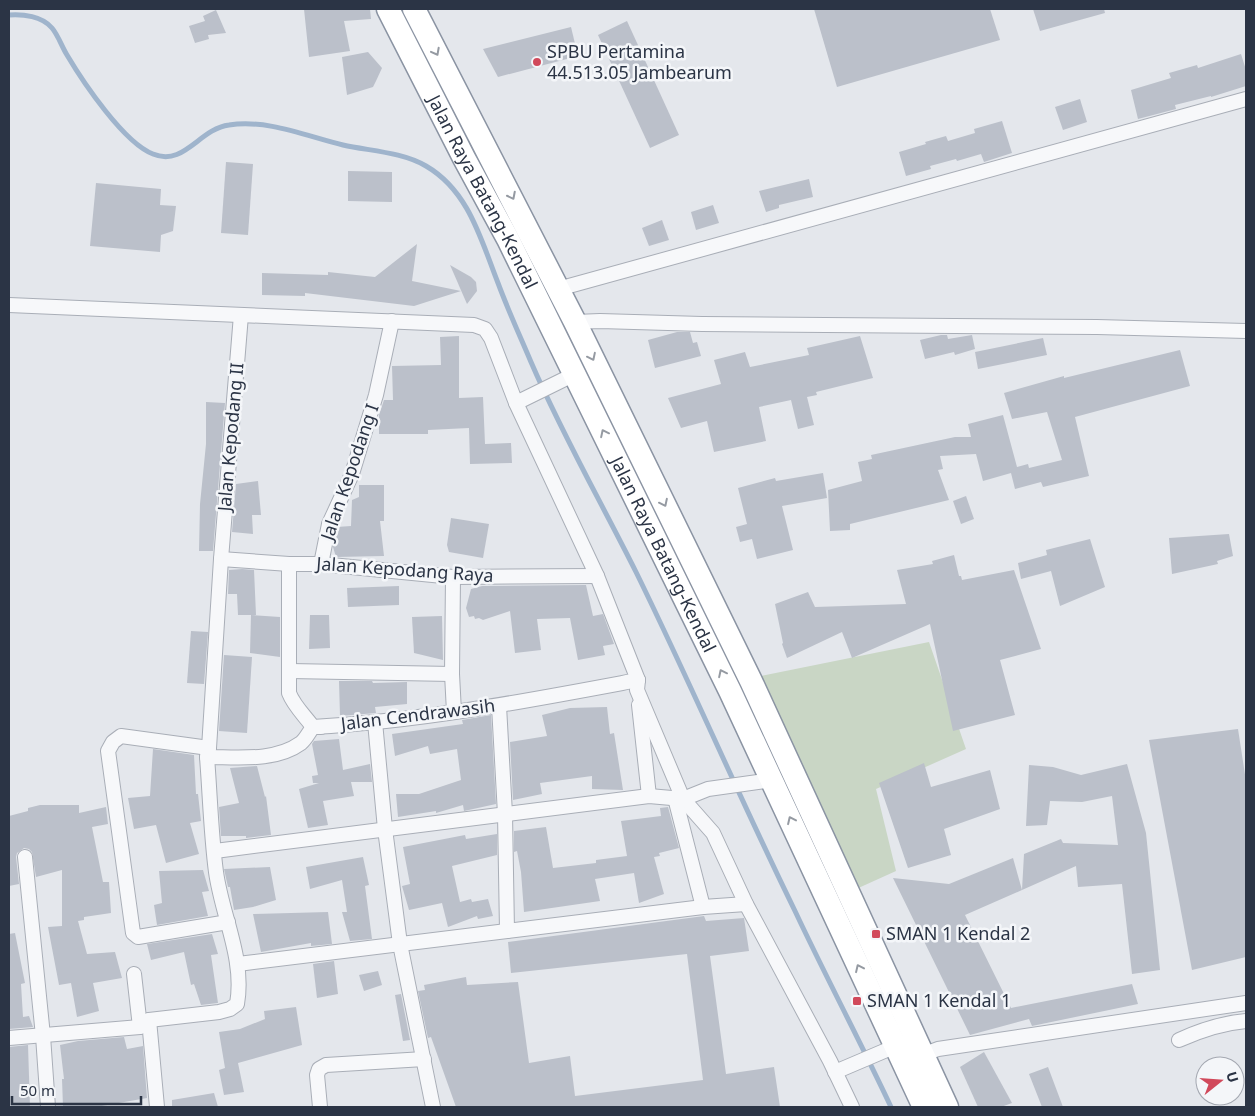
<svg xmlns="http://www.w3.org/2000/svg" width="1255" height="1116" font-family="'Noto Sans',sans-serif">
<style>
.green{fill:#c9d6c5}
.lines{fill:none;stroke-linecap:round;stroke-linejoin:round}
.stream{stroke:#9fb4cc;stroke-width:5}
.building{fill:#bbc0ca}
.minor-casing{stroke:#a9aeb7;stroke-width:16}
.trunk-casing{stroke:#8b94a3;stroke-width:25}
.minor{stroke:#f7f8fa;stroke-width:14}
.trunk{stroke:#fff;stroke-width:22}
.oneway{stroke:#959aa2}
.poi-dot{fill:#d1495b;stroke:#f4f6f9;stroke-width:2}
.labels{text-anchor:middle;stroke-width:5;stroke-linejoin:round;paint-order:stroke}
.poi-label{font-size:18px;fill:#2b3445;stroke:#f4f6f9;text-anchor:start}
.street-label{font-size:18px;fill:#2b3445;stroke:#f4f6f9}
</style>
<rect width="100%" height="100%" fill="#e4e7ec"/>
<!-- green -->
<polygon class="green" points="929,642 966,749 876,789 896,871 854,890 756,677"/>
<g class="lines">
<!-- stream -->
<path class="stream" d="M9,15C23,14 42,16 52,28C58,35 62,47 67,55C83,82 124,143 153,154C184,167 199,129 229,125C267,119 306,136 343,145C370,151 402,152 426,166C469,191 481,240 498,283C508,310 520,336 531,362C562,434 601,502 636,572C691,684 740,799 795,911C826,977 860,1041 891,1107"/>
</g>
<!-- building -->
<g class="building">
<polygon points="304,9 370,9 371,19 344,21 350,51 309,57"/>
<polygon points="814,9 990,9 1000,40 837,87"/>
<polygon points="1033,9 1104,9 1105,13 1040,31"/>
<polygon points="216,10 226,33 208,35 209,39 195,43 189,26 205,21 203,16"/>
<polygon points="627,21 679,135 650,148 598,35"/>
<polygon points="571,27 578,56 498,77 483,49"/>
<polygon points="368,52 382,68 376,81 373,87 347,95 342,57"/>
<polygon points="1241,54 1246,70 1246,86 1211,97 1211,96 1175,105 1176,109 1138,119 1131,90 1171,78 1169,73 1197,65 1198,68"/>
<polygon points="1080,99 1087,122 1063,130 1055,107"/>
<polygon points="1002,121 1012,153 984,162 981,154 957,161 956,159 930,166 931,169 906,176 899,152 926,144 925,142 946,136 948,141 975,133 974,129"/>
<polygon points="226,162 253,164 248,235 221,233"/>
<polygon points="348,171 392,172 392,202 348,201"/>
<polygon points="809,179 813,197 779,205 779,208 766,212 759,191"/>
<polygon points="96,183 161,189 160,205 176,206 173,231 161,235 160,252 90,246"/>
<polygon points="713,205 719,223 696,230 691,212"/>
<polygon points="662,220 669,240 649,246 642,228"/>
<polygon points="417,244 412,281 461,291 414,306 305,293 305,296 262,295 262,273 328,275 328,272 375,277"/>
<polygon points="450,265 471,277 476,282 477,291 467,304"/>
<polygon points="677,332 690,332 693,343 697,342 701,356 655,368 648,340"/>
<polygon points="941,335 947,335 948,339 972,335 975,349 955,355 954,352 925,359 920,340"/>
<polygon points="459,336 459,398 483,397 485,444 511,443 512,463 470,464 469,428 428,430 428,434 379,434 379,415 384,400 393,400 392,366 441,365 440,337"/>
<polygon points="860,336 873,378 816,392 817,395 807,397 814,425 798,429 791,400 759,407 766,441 714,452 707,421 681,428 668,398 721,384 714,360 745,352 750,367 809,355 807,348"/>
<polygon points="1043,338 1047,355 978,369 975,352"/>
<polygon points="1180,350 1190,386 1075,417 1089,476 1043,487 1041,482 1015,489 1011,473 983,481 976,454 940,456 943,469 938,470 949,500 850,524 850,530 830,531 828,490 862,481 858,462 872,459 871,455 955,437 971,437 968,424 1003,415 1017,467 1028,464 1029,468 1062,460 1047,412 1012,419 1004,393 1064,376 1064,378"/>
<polygon points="206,402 225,403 213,551 199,551 200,504 206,444"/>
<polygon points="823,473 827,498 782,506 793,550 757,559 752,539 740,542 736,527 747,524 738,488 775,478 776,481"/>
<polygon points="258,481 261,515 252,515 253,534 232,532 236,484"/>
<polygon points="359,485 384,485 384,521 380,521 384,556 336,557 333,547 337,527 351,526 352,500 359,497"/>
<polygon points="966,496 974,519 961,524 953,501"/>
<polygon points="451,518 489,524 483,558 449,552 447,545"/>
<polygon points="1229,534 1233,556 1217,561 1218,564 1172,574 1169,538"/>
<polygon points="1090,539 1105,587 1060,606 1051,571 1021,579 1018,563 1047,555 1046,550"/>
<polygon points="954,555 959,576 961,576 962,580 1014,570 1041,649 1000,660 1015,715 953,731 930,624 852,658 842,632 787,658 782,644 783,643 775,604 808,592 815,607 906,604 897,570 933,564 932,561"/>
<polygon points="242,569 254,570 256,615 238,615 237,594 228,594 229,570"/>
<polygon points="586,585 593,616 603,614 614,644 603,646 605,655 578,660 570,618 537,619 541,650 515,653 510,611 483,620 479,618 475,619 474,616 469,617 466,608 471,589 482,586"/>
<polygon points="399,586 399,605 348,607 347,588"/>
<polygon points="251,615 280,617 280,657 250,653"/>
<polygon points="310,615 329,615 330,648 309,649"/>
<polygon points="442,616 443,660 414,653 412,617"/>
<polygon points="191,631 208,632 204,684 187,683"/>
<polygon points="224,655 252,657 247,733 219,731"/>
<polygon points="339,681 372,681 373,683 407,682 407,704 375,707 376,713 340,716"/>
<polygon points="607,707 610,734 614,733 623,790 592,789 592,776 540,783 542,794 513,800 510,742 547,736 542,715 570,708"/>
<polygon points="491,715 496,804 464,811 463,805 436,813 436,811 398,817 396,794 419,794 461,780 457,749 430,754 428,746 395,756 392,734 463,724 462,720"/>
<polygon points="1238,729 1246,781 1246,957 1192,970 1149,740"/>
<polygon points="339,739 343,770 370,764 372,782 351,782 354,796 323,801 328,825 308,828 299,789 319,783 313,783 312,776 318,775 312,744 314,741"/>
<polygon points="153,749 194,755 196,794 198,794 201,821 190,823 199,854 166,863 156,825 134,829 128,798 150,796"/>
<polygon points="924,763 931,787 990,770 1000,809 944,829 951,855 908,868 879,783"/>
<polygon points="1127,764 1146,833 1160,970 1132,974 1122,884 1078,887 1076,866 1022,890 1024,854 1061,839 1063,843 1118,845 1112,796 1082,802 1050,801 1047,825 1026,826 1029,765 1053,767 1081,775"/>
<polygon points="257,766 265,797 266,796 271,835 246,838 246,836 221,836 219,807 239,803 230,768"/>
<polygon points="40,805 79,805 79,813 106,807 108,824 92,827 103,882 109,882 111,913 84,917 84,920 78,921 87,954 115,952 122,978 93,983 99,1011 77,1017 71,983 59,985 48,927 62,926 62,870 36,877 32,852 29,849 24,848 17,853 16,857 19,884 9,886 9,816 28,811 28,808"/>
<polygon points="668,807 679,848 659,853 660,856 654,857 664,894 639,903 634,873 595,879 600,901 524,912 521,872 517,851 514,852 514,831 546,827 553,868 596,863 596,860 627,856 621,821 661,816 660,808"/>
<polygon points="497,834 497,855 452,866 460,902 471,899 472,902 488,899 493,916 478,919 477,916 448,927 442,903 409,910 402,886 410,884 403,847 465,835 466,839"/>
<polygon points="363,857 369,885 365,886 372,939 350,941 342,912 347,912 342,880 310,889 306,867"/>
<polygon points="1013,858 1022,890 965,915 1011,1008 1132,984 1138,1004 1032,1026 1029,1019 970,1035 893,878 949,884"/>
<polygon points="270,867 276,900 253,907 234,910 230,887 228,887 224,869"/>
<polygon points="203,870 209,891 202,892 208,916 157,925 154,905 162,903 159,871"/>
<polygon points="328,912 332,944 311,946 311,943 261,952 253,914"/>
<polygon points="704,916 706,921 744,918 749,951 710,956 726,1074 774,1067 780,1107 456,1107 431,1037 428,1038 418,991 425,990 424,985 466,977 467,985 518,982 529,1063 570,1056 575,1096 703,1080 687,954 511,973 508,942"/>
<polygon points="15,933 25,983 21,984 23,1017 29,1016 33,1027 9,1029 9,934"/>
<polygon points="212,934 218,954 211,955 218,1003 201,1005 194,984 191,985 184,952 151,960 147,944"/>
<polygon points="334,961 338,994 317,998 313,964"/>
<polygon points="378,971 382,985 364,991 359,975"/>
<polygon points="401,994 410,1040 403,1041 395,995"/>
<polygon points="296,1007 302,1045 238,1063 244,1092 224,1095 219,1070 225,1068 219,1032 240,1029 265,1019 264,1011"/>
<polygon points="124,1037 127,1049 143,1046 147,1098 96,1107 63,1107 62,1079 64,1079 60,1045 78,1041"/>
<polygon points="28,1045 30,1107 9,1107 9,1047"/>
<polygon points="984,1052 1012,1103 1001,1107 978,1107 960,1067"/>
<polygon points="1048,1067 1063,1107 1042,1107 1029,1074"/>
<polygon points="214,1093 218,1107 172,1107 172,1100"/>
</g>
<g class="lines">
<!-- minor casing -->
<g class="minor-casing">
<g id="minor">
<polyline points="558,289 1246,99"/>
<polyline points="9,305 474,325 485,329 491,338 516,403 597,576 638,680"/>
<polyline points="575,322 600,321 702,324 1097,327 1246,331"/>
<polyline points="516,403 575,374"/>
<polyline points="221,559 289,564 321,564 453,577 597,576"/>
<path d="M289,564V693C294,706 305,716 313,727C423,721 531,700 638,680"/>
<polyline points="321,564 329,524 352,474 376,395 392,321"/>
<polyline points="453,577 452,674 454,712"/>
<polyline points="290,671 452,674"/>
<polyline points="638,680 637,690 683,799 713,833 746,904 830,1061 852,1107"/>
<polyline points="639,705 649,796"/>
<polyline points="499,706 505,814 507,931"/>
<polyline points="375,722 385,829 400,944 433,1107"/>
<polyline points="209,748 121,736 113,742 108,751 133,933 138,937 228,922"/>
<path d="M207,757C237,757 275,762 301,743C306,739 309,732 313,727H321"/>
<polyline points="675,798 703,907"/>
<polyline points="215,851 649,796 683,799 708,789 772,780"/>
<polyline points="25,857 43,1036 48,1107"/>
<polyline points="238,964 703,907 746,904"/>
<polyline points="134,974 140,1027"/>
<polyline points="149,1020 157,1107"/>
<path d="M9,1038L140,1027L149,1020L219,1012L230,1009L237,1004C245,959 222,916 216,872C211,834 210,795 207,757L209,748L221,559L241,315"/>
<path d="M1179,1040C1201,1030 1223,1023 1246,1021"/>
<polyline points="922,1055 938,1049 1246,1003"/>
<polyline points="835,1072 896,1046"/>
<polyline points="320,1107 317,1075 319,1069 326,1065 424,1059"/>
</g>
</g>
<!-- trunk casing -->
<g class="trunk-casing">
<g id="trunk">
<path id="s1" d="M388,9L464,158L508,239L730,691L924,1107"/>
<polyline points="414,9 575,322 751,681 947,1107"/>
</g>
</g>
<!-- minor -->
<use href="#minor" class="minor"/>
<!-- trunk -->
<use href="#trunk" class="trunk"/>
</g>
<!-- one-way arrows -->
<defs><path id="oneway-chevron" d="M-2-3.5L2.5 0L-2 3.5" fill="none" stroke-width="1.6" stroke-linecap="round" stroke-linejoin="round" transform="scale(1.25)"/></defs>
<g class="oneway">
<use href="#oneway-chevron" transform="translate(436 52) rotate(62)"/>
<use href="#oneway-chevron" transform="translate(512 196) rotate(63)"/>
<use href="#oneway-chevron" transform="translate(592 357) rotate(64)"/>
<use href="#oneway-chevron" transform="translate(604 433) rotate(-116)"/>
<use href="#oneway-chevron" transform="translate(664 503) rotate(64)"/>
<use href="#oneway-chevron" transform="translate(722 673) rotate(-116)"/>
<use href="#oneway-chevron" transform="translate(791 820) rotate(-115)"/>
<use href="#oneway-chevron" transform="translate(859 968) rotate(-115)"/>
</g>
<!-- markers -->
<g class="poi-dot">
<circle cx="537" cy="62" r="5"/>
<rect x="871" y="929" width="10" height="10" rx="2.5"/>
<rect x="852" y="996" width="10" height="10" rx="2.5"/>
</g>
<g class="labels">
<!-- poi labels -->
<g class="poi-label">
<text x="547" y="58">SPBU Pertamina<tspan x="547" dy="21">44.513.05 Jambearum</tspan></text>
<text x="886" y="940">SMAN 1 Kendal 2</text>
<text x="867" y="1007">SMAN 1 Kendal 1</text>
</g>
<!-- street labels -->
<g class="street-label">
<text dy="6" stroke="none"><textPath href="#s1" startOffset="206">Jalan Raya Batang-Kendal</textPath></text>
<text transform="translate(231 437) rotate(-85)" y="6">Jalan Kepodang II</text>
<text transform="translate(350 472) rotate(-71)" y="6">Jalan Kepodang I</text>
<text dy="6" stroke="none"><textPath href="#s1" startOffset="611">Jalan Raya Batang-Kendal</textPath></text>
<text transform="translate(405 570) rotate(4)" y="6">Jalan Kepodang Raya</text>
<text transform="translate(418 715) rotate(-7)" y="6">Jalan Cendrawasih</text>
</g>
</g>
<!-- border -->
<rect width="1255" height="1116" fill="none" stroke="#2b3445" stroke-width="20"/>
<!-- north arrow -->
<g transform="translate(1220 1081) rotate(73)"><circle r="24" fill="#f4f6f9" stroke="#a4a8b1"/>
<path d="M0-4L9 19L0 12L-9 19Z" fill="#d1495b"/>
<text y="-8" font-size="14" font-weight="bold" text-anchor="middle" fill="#2b3445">U</text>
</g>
<!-- scale -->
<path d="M12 1096v8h129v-8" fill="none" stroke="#2b3445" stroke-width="2.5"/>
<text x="20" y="1096" font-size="15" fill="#2b3445" stroke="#f4f6f9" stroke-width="4" paint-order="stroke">50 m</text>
</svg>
